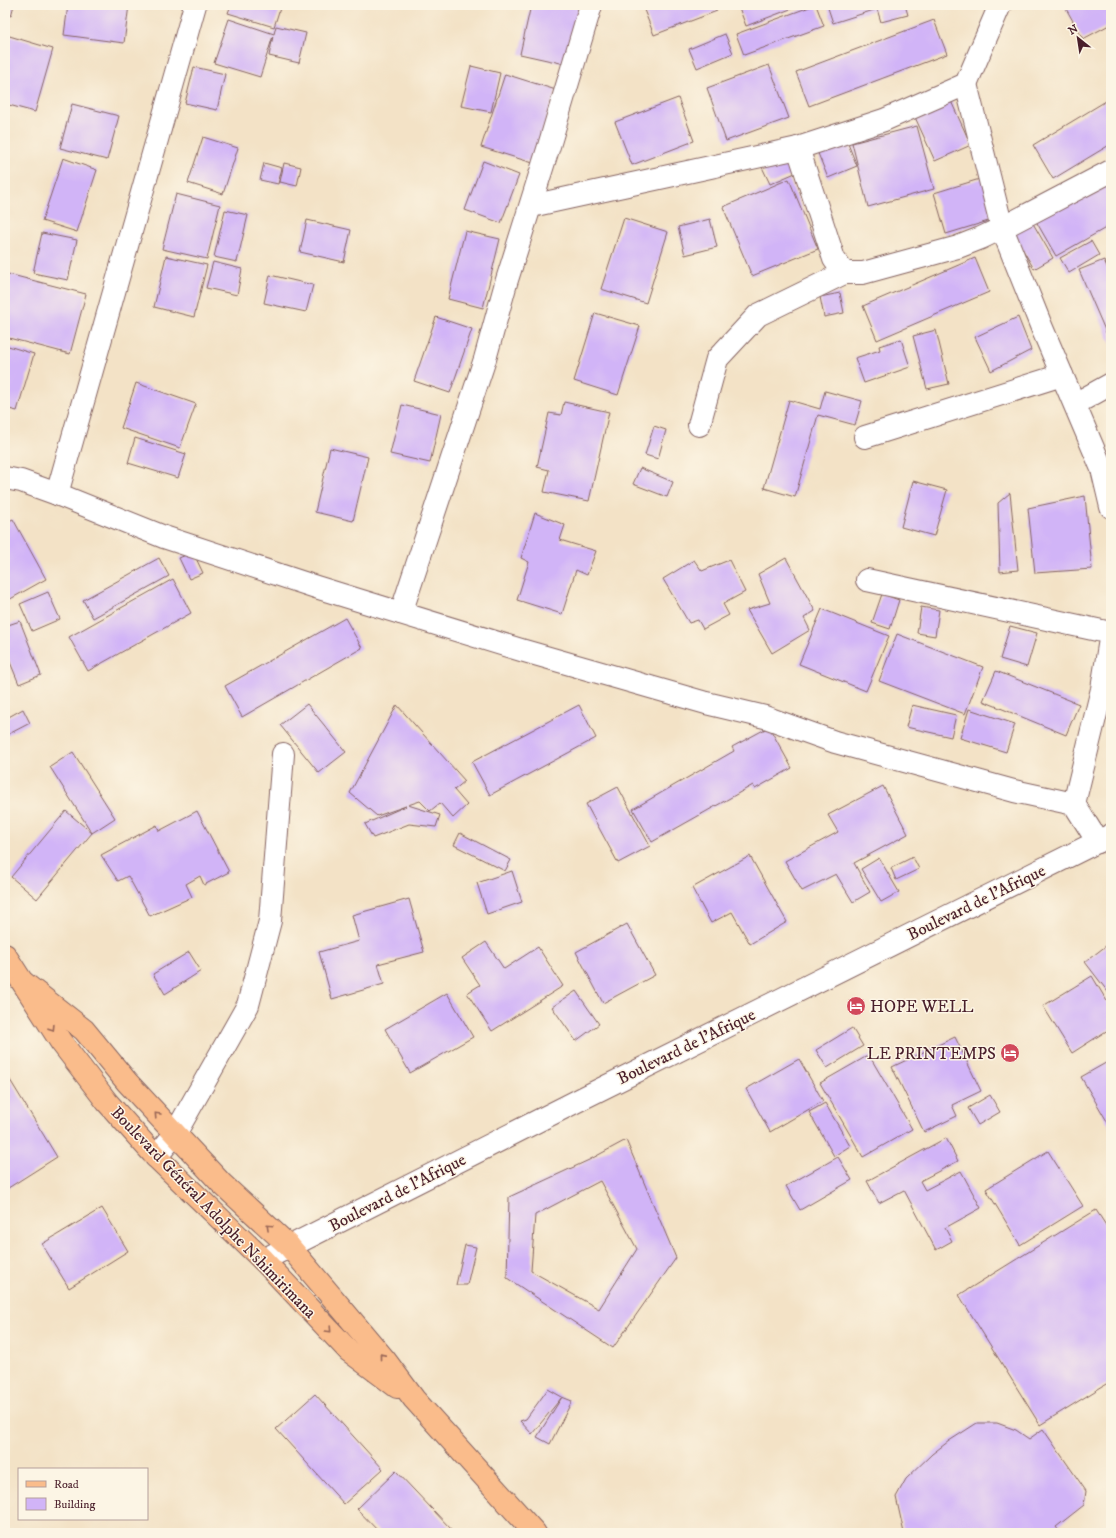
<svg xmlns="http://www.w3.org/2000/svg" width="1116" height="1538" font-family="'IM FELL DW Pica',serif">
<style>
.building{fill:#d1b4f7;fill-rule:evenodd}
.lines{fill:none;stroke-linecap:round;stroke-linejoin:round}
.minor-casing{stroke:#856361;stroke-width:24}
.major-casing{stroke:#856361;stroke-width:24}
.minor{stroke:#fff;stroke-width:22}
.major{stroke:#fabc8b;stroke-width:22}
.oneway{stroke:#996656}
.labels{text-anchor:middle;stroke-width:3;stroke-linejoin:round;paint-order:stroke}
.street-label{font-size:17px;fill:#4a1f2b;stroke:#fcf5e5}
.poi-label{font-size:17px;fill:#4a1f2b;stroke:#fcf5e5;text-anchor:start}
</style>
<rect width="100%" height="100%" fill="#fcf5e5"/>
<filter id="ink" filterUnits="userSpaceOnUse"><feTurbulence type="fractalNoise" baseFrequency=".025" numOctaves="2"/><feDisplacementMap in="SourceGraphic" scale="8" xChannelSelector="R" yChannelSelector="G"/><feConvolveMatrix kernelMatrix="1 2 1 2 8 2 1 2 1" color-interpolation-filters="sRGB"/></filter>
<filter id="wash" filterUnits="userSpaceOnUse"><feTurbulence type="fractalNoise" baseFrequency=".012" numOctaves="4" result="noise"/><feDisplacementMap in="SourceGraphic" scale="16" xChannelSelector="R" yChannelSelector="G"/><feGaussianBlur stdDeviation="0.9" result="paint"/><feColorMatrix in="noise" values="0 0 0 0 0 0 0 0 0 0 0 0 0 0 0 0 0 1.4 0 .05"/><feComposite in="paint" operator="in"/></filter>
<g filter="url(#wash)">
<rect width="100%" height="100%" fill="#f3e2c6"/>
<g id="blocks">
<!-- building -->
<g class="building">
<polygon points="5,5 14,5 11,16 5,14"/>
<polygon points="68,5 129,5 124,43 64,35"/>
<polygon points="231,5 281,5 274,27 228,13"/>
<polygon points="531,5 580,5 565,64 520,54"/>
<polygon points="642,5 715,5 717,11 654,35"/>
<polygon points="738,5 801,5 746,26"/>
<polygon points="815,5 816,5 824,26 744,55 736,34"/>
<polygon points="827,5 876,5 877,9 833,23"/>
<polygon points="892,5 905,5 908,15 881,22 877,9"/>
<polygon points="1064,5 1111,5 1111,24 1083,39"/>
<polygon points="229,19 274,34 276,26 306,33 299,63 269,56 273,36 260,77 214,63"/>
<polygon points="934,20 947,54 809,106 796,72"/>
<polygon points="725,34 733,53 697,68 689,49"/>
<polygon points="6,35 53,49 35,112 5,104 5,40"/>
<polygon points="769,65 789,118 726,141 707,88"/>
<polygon points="471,66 500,73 491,112 461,106"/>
<polygon points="194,67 225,74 217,110 185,103"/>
<polygon points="505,74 556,90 533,163 481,147"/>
<polygon points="678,98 694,141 632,165 615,122"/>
<polygon points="1111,98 1111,144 1053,179 1033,145"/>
<polygon points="950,99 971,145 935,161 914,115"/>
<polygon points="72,104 119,116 107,160 60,148"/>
<polygon points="917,126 934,189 868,207 852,143"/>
<polygon points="844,134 857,166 828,178 815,146"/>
<polygon points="203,137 238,148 223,194 188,183"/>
<polygon points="795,152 802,170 770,184 762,167"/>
<polygon points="63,158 97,170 77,232 42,221"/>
<polygon points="483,161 519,175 501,223 465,210"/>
<polygon points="264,163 282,168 278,184 260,180"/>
<polygon points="284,163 301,167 297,186 280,182"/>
<polygon points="983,178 995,219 946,234 934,193"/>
<polygon points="789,179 818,249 752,276 723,207"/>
<polygon points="1111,181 1111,225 1056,256 1033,216"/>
<polygon points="176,194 220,205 207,259 162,249"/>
<polygon points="225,210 248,215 237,262 214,257"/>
<polygon points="624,218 668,232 646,303 601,289"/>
<polygon points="710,219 717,247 685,255 678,227"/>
<polygon points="307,220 351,230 344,262 300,252"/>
<polygon points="1031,220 1053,258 1034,269 1012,231"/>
<polygon points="465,231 500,239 483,308 448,299"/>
<polygon points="42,233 77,240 68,280 33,273"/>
<polygon points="1091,241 1099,255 1069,273 1060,258"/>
<polygon points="166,256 207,265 194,317 154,307"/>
<polygon points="975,258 989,292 877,340 863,306"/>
<polygon points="1104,260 1111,276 1111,344 1079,270"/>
<polygon points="213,262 242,269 237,295 206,288"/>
<polygon points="8,274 86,294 70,354 5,337 5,284"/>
<polygon points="270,275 313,285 306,312 264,303"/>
<polygon points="840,293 844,313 824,317 820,297"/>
<polygon points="595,313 640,326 618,395 574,381"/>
<polygon points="436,317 472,329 450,393 414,381"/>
<polygon points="1018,317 1031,350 991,371 975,337"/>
<polygon points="936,330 949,384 927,389 913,336"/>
<polygon points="901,339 910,367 864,383 855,358 880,350 879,346"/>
<polygon points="5,345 34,354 17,411 5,408"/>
<polygon points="136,383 196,404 180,448 121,428"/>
<polygon points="825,391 862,401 855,425 818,415 795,497 764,488 789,400 820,409"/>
<polygon points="564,402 609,412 589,501 544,492 549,470 537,467 549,413 561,415"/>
<polygon points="402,405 441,414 430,463 390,454"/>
<polygon points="654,426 666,430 658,459 645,455"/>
<polygon points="135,438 186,454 178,478 128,463"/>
<polygon points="330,448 368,457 353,521 315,512"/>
<polygon points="640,468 673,482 667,497 633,484"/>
<polygon points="913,481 947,490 934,536 901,527"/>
<polygon points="1010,493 1018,570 1000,572 998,503"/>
<polygon points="1085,496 1092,569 1035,573 1028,508"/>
<polygon points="535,513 565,525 560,540 596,551 587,575 576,570 562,614 517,600 529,562 521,558"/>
<polygon points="13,519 46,579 5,602 5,523"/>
<polygon points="193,552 203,573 189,579 179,558"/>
<polygon points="159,558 169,576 93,618 83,600"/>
<polygon points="786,558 815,611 804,618 810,630 772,653 747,610 770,603 758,574"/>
<polygon points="694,560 702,571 729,560 745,592 723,604 729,615 703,629 698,620 689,623 663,579"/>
<polygon points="173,579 191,613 88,671 69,637"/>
<polygon points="48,592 60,619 32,631 20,604"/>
<polygon points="882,594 899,600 890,629 872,623"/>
<polygon points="921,607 939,610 935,636 917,633"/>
<polygon points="822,609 889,636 866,691 799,664"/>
<polygon points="345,618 362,648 242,717 225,686"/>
<polygon points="20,621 41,675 19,684 5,650 5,626"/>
<polygon points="1010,626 1037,633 1027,667 1000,659"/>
<polygon points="897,634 983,667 965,714 879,681"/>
<polygon points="996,671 1079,704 1066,735 983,701"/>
<polygon points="307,704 346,752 319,773 280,725"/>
<polygon points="397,705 465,781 454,790 467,805 453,818 440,803 430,811 420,801 408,805 440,815 436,827 409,824 373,838 365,824 406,806 377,816 350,793"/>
<polygon points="579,705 596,738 490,795 472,762"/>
<polygon points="912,705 956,715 951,737 906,727"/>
<polygon points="23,709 30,723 5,736 5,719"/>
<polygon points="969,709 1015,724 1006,752 960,738"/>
<polygon points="769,727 792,768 755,789 753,785 652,842 633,809 734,751 732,747"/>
<polygon points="73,752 115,818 92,833 50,767"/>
<polygon points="883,786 908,834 854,863 870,892 853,902 836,874 802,891 785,861 838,832 828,815"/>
<polygon points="618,787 650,846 618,863 586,804"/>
<polygon points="66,811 92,833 37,899 11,877"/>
<polygon points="197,811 229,872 204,885 200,876 186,884 192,897 150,916 128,876 118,881 101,855 157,825 159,831"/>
<polygon points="460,833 511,860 505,871 454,845"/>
<polygon points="750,856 787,922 750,944 732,912 711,923 692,888"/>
<polygon points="913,857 919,869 896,880 891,868"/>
<polygon points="879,858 899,892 881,902 861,869"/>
<polygon points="512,871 522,902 487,914 477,883"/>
<polygon points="409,899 424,952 378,964 384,984 332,999 319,952 359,941 352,915"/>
<polygon points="627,924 655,975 603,1003 576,952"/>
<polygon points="486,942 504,969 538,947 563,986 492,1031 467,993 480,985 462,958"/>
<polygon points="1111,942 1111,996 1085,962"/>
<polygon points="189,952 201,971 165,994 153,974"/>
<polygon points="1092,976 1111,1008 1111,1028 1072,1053 1043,1006"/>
<polygon points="576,991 599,1024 576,1041 552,1007"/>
<polygon points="447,993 473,1037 410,1073 385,1029"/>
<polygon points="852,1028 863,1046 827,1068 816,1050"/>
<polygon points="955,1037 981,1091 952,1105 957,1116 924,1132 892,1067"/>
<polygon points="869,1055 912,1129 863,1157 820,1083"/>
<polygon points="799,1059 823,1101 770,1132 746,1089"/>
<polygon points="1111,1060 1111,1128 1081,1077"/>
<polygon points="7,1075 57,1157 5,1190 5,1076"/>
<polygon points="990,1095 1000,1112 978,1125 968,1108"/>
<polygon points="825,1103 850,1146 834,1156 809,1112"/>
<polygon points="946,1138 958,1161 920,1181 925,1190 961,1171 981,1208 945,1228 952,1241 936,1250 904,1190 879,1203 867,1181"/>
<path d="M626,1140L676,1258L613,1348L507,1278L509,1197L589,1160ZM600,1181L637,1249L599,1309L531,1271L535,1215Z"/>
<polygon points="1048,1151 1083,1206 1020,1245 986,1189"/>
<polygon points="838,1157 852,1180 800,1210 786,1186"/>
<polygon points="102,1208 128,1251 69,1288 42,1244"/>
<polygon points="1096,1210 1111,1233 1111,1381 1040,1425 959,1295"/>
<polygon points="465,1245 476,1247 467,1285 456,1285"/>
<polygon points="548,1389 562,1397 532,1434 520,1421 526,1419"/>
<polygon points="315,1394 383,1469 344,1504 276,1429"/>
<polygon points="562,1397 572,1401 550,1444 537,1437"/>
<polygon points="977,1423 997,1423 1016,1430 1029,1439 1043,1429 1086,1491 1084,1505 1056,1527 1059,1531 1056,1533 904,1533 896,1497 906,1479 932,1454 949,1441"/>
<polygon points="396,1471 451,1529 446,1533 380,1533 357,1509"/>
</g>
</g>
</g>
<g filter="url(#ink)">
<use href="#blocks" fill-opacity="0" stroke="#856361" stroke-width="1"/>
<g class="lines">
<!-- minor casing -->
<g class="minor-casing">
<g id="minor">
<polyline points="966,84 1002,228 1042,328 1102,469 1111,507"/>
<polyline points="798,148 834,259 844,273 863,273 958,247 981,238 1002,228 1111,171"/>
<polyline points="531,206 798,148 884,120 966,84 1000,5"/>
<polyline points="1075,404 1111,384"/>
<polyline points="699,425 717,359 758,315 844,273"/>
<polyline points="865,437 1062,375"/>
<polyline points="5,478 21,481 57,494 164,537 316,587 521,650 706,703 765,717 835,742 1014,791 1074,804 1098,842"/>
<polyline points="57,494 195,5"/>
<polyline points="867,580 1111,633"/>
<polyline points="401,613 485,359 506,283 549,146 591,5"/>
<polyline points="1074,804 1102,689 1111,633"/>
<polyline points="156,1157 175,1134 248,1005 270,921 283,754"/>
<polyline points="263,1260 583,1098 1111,835"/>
</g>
</g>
<!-- major casing -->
<g class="major-casing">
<g id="major">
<polyline points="5,955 61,1042 107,1102 156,1157 263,1260 349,1351 397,1387"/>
<polyline points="24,983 84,1030 127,1082 221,1183 289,1246 385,1360 414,1399 535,1533"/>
</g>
</g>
<!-- minor -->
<use href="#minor" class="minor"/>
<!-- major -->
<use href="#major" class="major"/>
</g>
<!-- one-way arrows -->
<defs><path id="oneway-chevron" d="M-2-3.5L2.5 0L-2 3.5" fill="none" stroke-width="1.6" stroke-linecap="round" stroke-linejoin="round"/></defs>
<g class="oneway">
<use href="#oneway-chevron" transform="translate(52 1028) rotate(58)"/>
<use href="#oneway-chevron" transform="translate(157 1115) rotate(-133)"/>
<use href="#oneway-chevron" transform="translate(269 1227) rotate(-137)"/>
<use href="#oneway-chevron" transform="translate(329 1330) rotate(47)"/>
<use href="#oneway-chevron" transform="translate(382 1356) rotate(-129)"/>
</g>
</g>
<!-- icons -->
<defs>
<g id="hotel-disc" transform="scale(1)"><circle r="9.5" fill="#d1495b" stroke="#fcf5e5"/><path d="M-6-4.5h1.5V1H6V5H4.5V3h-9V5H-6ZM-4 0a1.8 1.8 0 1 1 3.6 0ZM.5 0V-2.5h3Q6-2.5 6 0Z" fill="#fff"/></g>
</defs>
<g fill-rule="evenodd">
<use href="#hotel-disc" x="856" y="1006"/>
<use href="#hotel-disc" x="1010" y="1053"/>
</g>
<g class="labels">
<!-- street labels -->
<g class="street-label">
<text transform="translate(976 902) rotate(-26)" y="6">Boulevard de l'Afrique</text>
<text transform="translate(686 1046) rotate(-26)" y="6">Boulevard de l'Afrique</text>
<text transform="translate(397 1192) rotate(-27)" y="6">Boulevard de l'Afrique</text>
<text transform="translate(214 1212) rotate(46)" y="6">Boulevard Général Adolphe Nshimirimana</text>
</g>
<!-- poi labels -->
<g class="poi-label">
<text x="870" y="1012">HOPE WELL</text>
<text x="996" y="1059" text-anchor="end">LE PRINTEMPS</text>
</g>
</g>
<!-- margin -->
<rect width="1116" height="1538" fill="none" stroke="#fcf5e5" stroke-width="20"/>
<!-- legend -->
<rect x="18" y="1468" width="130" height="52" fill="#fcf5e5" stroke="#b59f9b"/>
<rect x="26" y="1481" width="20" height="6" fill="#fabc8b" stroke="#b59f9b"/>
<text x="54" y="1488" font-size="12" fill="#4a1f2b">Road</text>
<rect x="26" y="1498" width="20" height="12" fill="#d1b4f7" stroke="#b59f9b"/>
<text x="54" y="1508" font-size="12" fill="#4a1f2b">Building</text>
<!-- north arrow -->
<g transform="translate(1078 38) rotate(330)" stroke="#fcf5e5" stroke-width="3" paint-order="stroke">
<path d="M0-3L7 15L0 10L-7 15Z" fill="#4a1f2b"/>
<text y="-6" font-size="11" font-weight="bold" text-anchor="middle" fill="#4a1f2b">N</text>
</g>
</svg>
